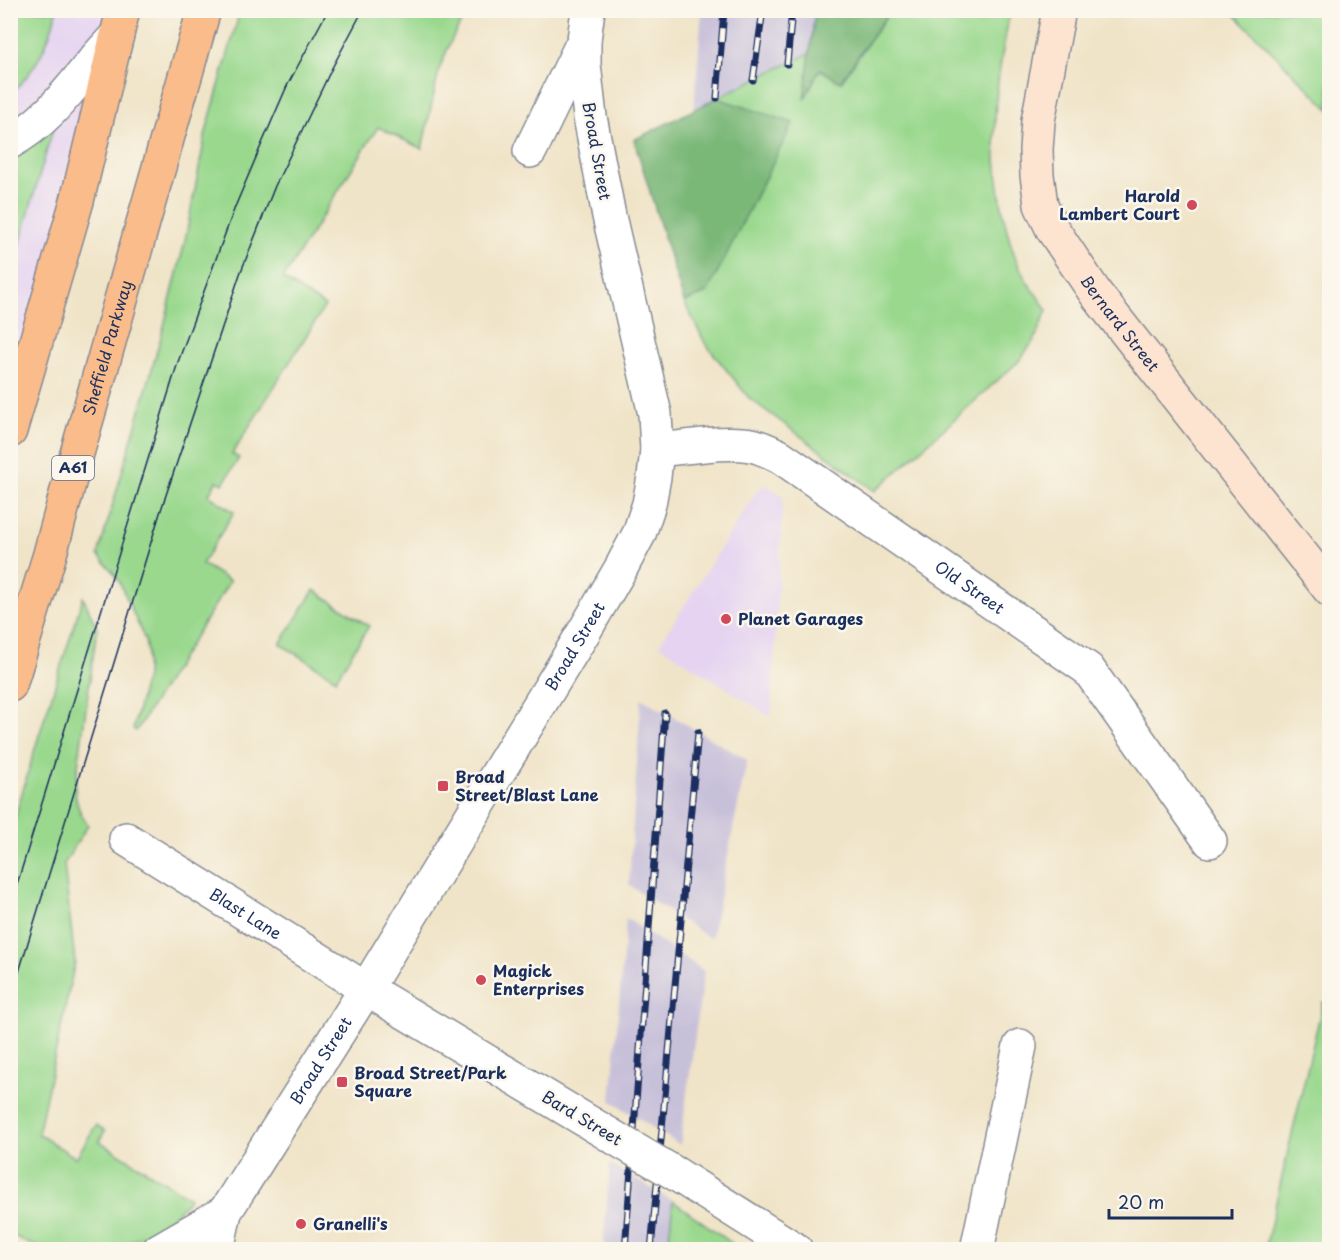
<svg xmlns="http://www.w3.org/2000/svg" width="1340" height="1260" font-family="'Playpen Sans',sans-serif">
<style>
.built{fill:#e5d3f1}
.industrial{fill:#c7c0d9}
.green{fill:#99d88d;stroke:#5a8476;stroke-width:1.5}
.forest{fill:#7ab878;stroke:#4a746b;stroke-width:1.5}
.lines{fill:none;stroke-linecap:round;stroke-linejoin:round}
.minor-casing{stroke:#868a93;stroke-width:36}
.tertiary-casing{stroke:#868a93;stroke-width:36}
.secondary-casing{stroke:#868a93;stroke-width:36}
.trunk-casing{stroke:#868a93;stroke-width:36}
.minor{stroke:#fff;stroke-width:33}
.tertiary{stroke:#fff;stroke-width:33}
.secondary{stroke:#fde4d1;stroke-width:33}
.trunk{stroke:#fabc8b;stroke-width:33}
.tram{stroke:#1b2f5e;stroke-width:1.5}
.rail-casing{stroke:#1b2f5e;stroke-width:7}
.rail{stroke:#fbf7ec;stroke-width:4.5;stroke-dasharray:14;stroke-linecap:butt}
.minor-bridge-casing{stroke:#868a93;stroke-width:36;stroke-linecap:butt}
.minor-bridge{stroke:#fff;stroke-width:33}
.poi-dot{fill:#d1495b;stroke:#fbf7ec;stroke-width:2}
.labels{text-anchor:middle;stroke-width:5;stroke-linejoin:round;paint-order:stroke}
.shield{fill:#fbf7ec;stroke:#5e6b89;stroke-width:1.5}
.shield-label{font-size:15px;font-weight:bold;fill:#1b2f5e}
.street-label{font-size:16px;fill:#1b2f5e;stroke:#fbf7ec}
.poi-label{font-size:16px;font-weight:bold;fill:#1b2f5e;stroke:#fbf7ec;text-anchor:start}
</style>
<rect width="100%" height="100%" fill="#fbf7ec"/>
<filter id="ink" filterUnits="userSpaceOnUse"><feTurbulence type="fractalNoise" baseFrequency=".0167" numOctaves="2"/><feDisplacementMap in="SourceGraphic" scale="12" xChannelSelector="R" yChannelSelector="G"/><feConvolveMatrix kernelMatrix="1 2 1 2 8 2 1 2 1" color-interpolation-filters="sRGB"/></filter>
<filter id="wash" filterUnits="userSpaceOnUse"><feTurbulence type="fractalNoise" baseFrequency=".008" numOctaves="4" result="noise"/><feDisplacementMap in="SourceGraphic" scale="24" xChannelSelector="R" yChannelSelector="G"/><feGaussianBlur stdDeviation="1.35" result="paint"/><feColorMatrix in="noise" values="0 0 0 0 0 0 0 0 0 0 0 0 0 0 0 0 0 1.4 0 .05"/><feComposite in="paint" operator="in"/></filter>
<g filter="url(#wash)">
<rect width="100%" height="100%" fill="#f0e4c8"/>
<!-- built -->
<g class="built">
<polygon points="11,11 123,11 11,431"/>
<polygon points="765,485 769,486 783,496 771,717 659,645 757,491"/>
</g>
<!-- industrial -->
<g class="industrial">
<polygon points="702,11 815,11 810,53 694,109"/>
<polygon points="641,698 747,760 711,939 629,885"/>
<polygon points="626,918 704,971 680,1145 611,1101"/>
<polygon points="610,1164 673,1201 668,1249 603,1250"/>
</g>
<!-- green -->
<g class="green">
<path d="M11,10L57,11C47,47 38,67 11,94Z"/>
<polygon points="240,11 467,11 450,43 439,70 422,149 378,127 283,279 325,306 232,454 239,458 223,484 217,481 208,495 234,512 202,564 230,581 136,731 133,729 146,677 147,652 145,640 119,581 113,572 98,555 146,390 164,326 185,241 206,132"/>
<path d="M890,11H1010C1005,41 998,71 996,101C992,153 1000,235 1026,280C1033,290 1040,300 1047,310L1035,339L1019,361L875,491L749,398L705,343L684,302L707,293L706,103L810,53L805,97L820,69L841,82Z"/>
<polygon points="1231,11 1329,11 1329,109"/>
<polygon points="55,122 15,260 10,238 10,157"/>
<polygon points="314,590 369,626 336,679 280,644"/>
<path d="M83,597L97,628L75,788C75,802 79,813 88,825L64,864L75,962L38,1134L76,1158L96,1125L105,1131L99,1141L190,1198C169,1225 137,1242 104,1250L45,1249L27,1243L11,1234V831L36,745Z"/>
<polygon points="1323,1002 1330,1011 1329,1249 1265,1249"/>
<polygon points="673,1201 740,1249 668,1249"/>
</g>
<!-- forest -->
<g class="forest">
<polygon points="815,11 890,11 840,82 820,69 804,100"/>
<polygon points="717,98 793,123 707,293 684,302 634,140"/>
</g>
</g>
<g filter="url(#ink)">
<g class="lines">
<!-- minor casing -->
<g class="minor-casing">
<g id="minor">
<path d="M10,142C46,122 66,94 92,63C100,53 109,44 117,35"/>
<polyline points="530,151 584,40"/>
<path id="s1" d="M657,450C685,448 725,440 751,445C762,447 771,452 781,457L1088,669L1210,841"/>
<path id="s2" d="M126,839L366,989L610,1135"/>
<polyline points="676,1174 796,1250"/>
<polyline points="977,1250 1020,1046"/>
</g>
</g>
<!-- tertiary casing -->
<g class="tertiary-casing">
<g id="tertiary">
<polyline points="159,1250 225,1212"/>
<path id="s3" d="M217,1250L225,1212L366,989L585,630L621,568L639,534L649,504L654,477L657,450L655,414L609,216L590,117L584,64V40L588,10"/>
</g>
</g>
<!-- secondary casing -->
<g class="secondary-casing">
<g id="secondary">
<path id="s4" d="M1059,10L1038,121L1036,150L1037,175L1041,205L1053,230L1096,294L1330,590"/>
</g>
</g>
<!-- trunk casing -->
<g class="trunk-casing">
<g id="trunk">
<polyline points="10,431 77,201 123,10"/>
<path id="s5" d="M10,685L50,554L76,457L204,10"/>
</g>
</g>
<!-- minor -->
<use href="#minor" class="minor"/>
<!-- tertiary -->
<use href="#tertiary" class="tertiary"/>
<!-- secondary -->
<use href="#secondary" class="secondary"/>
<!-- trunk -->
<use href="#trunk" class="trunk"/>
<!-- tram -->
<g class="tram">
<polyline points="10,907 178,362 235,207 260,148 287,86 328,10"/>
<polyline points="10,1001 160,513 240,274 275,186 332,68 363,10"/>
</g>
<!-- rail casing -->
<g class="rail-casing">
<g id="rail">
<polyline points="787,64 792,10"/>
<polyline points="753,80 763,10"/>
<polyline points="717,98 724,10"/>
<polyline points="625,1250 665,713"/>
<polyline points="651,1250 698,732"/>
</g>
</g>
<!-- rail -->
<use href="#rail" class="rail"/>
<!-- minor-bridge casing -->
<g class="minor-bridge-casing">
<polyline id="minor-bridge" points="610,1135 676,1174"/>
</g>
<!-- minor-bridge -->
<use href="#minor-bridge" class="minor-bridge"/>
</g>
</g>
<!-- markers -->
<g class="poi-dot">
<circle cx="1192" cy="205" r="6"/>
<circle cx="726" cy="619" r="6"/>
<rect x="437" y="780" width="12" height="12" rx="3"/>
<circle cx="481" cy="980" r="6"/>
<rect x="336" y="1076" width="12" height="12" rx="3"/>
<circle cx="301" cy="1224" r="6"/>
</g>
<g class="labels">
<!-- shield labels -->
<rect class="shield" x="52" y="456" width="42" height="24" rx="4.5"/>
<g class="shield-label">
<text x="73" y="473">A61</text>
</g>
<!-- street labels -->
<g class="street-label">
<text transform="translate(597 151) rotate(80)" y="6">Broad Street</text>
<text dy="6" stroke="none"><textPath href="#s4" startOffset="340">Bernard Street</textPath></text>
<text dy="6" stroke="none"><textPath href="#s5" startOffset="351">Sheffield Parkway</textPath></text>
<text dy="6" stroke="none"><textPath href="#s1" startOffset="356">Old Street</textPath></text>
<text dy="6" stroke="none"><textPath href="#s3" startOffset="704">Broad Street</textPath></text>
<text dy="6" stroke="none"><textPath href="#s2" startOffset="141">Blast Lane</textPath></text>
<text dy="6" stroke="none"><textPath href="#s3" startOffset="218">Broad Street</textPath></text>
<text transform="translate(582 1118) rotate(31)" y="6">Bard Street</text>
</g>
<!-- poi labels -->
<g class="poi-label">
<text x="1180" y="202" text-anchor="end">Harold<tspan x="1180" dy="18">Lambert Court</tspan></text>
<text x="738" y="625">Planet Garages</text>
<text x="455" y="783">Broad<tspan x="455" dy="18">Street/Blast Lane</tspan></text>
<text x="493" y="977">Magick<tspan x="493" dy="18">Enterprises</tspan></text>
<text x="354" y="1079">Broad Street/Park<tspan x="354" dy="18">Square</tspan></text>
<text x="313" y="1230">Granelli's</text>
</g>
</g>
<!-- margin -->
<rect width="1340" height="1260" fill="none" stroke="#fbf7ec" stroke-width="36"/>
<!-- scale -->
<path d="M1109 1209v9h123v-9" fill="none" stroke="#1b2f5e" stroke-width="3"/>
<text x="1118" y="1209" font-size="18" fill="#1b2f5e" stroke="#fbf7ec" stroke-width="4.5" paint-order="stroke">20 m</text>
</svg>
